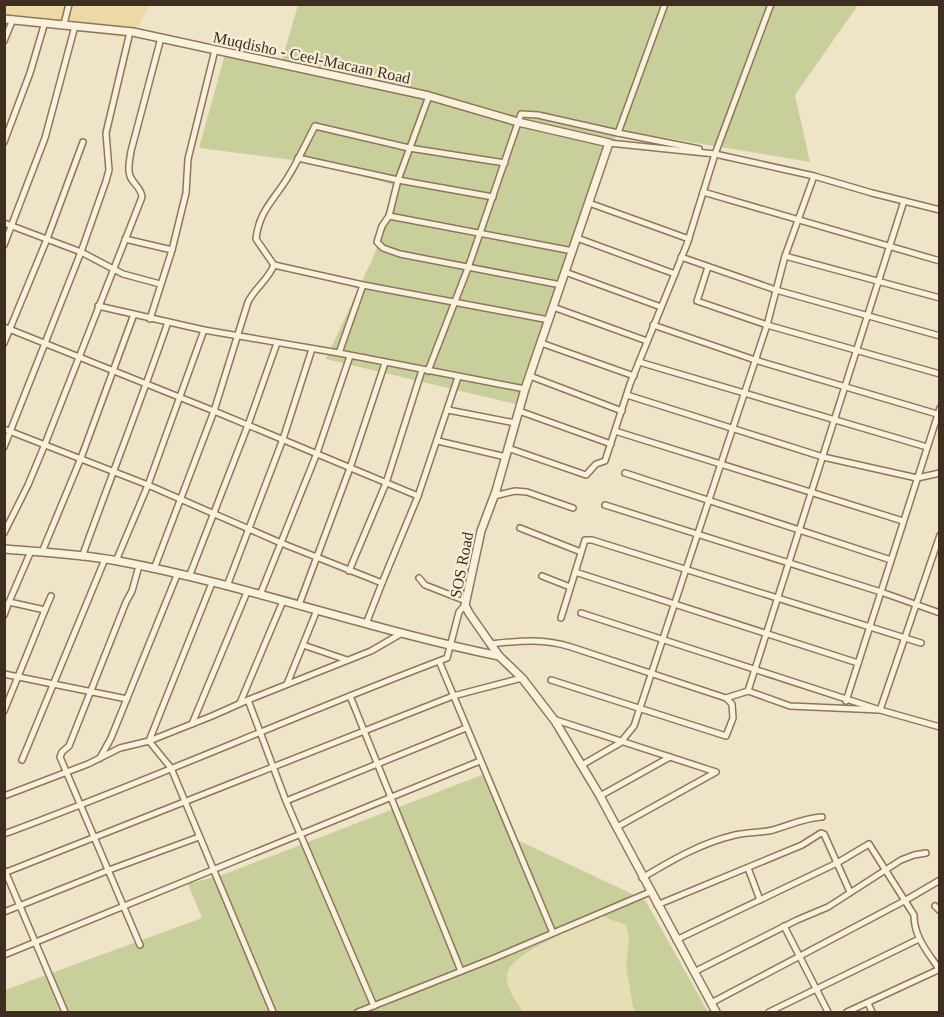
<svg xmlns="http://www.w3.org/2000/svg" width="944" height="1017" font-family="'Times New Roman',serif">
<style>
.farmland{fill:#e6deb5}
.green{fill:#c9cf9b}
.sand{fill:#ecd9a5}
.lines{fill:none;stroke-linecap:round;stroke-linejoin:round}
.minor-casing{stroke:#8d765c;stroke-width:8}
.tertiary-casing{stroke:#8d765c;stroke-width:10}
.minor{stroke:#faf1dc;stroke-width:5}
.tertiary{stroke:#faf1dc;stroke-width:7}
.labels{text-anchor:middle;stroke-width:4.5;stroke-linejoin:round;paint-order:stroke}
.street-label{font-size:16px;fill:#3d2e20;stroke:#f7eed8}
</style>
<rect width="100%" height="100%" fill="#f0e4c8"/>
<!-- farmland -->
<polygon class="farmland" points="601,916 626,924 629,938 626,966 633,1007 636,1012 523,1012 507,985 507,973 513,963 545,942"/>
<!-- green -->
<g class="green">
<polygon points="298,5 858,5 795,95 810,162 618,130 520,405 326,359 375,253 394,185 315,163 199,148 225,54 282,60"/>
<path d="M487,773L511,837L645,900L708,1012H636L633,1007L626,966L629,938L626,925L601,916C581,926 511,953 507,974C505,988 517,1002 523,1012H5V990L202,918L188,884L222,875Z"/>
</g>
<!-- sand -->
<polygon class="sand" points="5,5 150,5 131,38 5,22"/>
<g class="lines">
<!-- minor casing -->
<g class="minor-casing">
<g id="minor">
<polyline points="665,4 618,133 699,149"/>
<polyline points="64,24 69,4"/>
<polyline points="4,41 13,19"/>
<polyline points="429,96 398,180 389,216 382,226 377,242 383,248 400,254 561,285"/>
<polyline points="4,142 30,73 45,22"/>
<polyline points="609,143 715,154 814,176 872,193 940,210"/>
<polyline points="298,158 398,180 493,197"/>
<polyline points="703,192 940,261"/>
<polyline points="589,203 689,239"/>
<polyline points="389,216 573,251"/>
<polyline points="4,223 81,252 123,274 160,284"/>
<polyline points="577,238 675,274"/>
<polyline points="125,239 172,250"/>
<polyline points="4,245 45,138 75,26"/>
<polyline points="785,256 940,298"/>
<polyline points="681,257 776,290 940,336"/>
<path d="M274,265L256,239C259,211 274,200 288,177C298,161 306,143 315,126L409,148L505,163"/>
<polyline points="708,267 697,301 767,325 940,374"/>
<polyline points="565,272 661,307"/>
<polyline points="98,306 204,330 339,353 525,389"/>
<polyline points="553,307 647,341"/>
<polyline points="150,319 172,250 186,193 188,159 215,50"/>
<polyline points="653,325 755,360 937,414"/>
<polyline points="4,327 214,411 418,496"/>
<polyline points="4,343 47,239 83,142"/>
<polyline points="541,343 634,376"/>
<polyline points="339,353 363,285"/>
<polyline points="639,362 927,447"/>
<polyline points="428,371 468,268 521,114 538,115 618,133"/>
<polyline points="530,376 622,411"/>
<polyline points="627,395 823,457 917,478 940,473"/>
<polyline points="448,410 515,423"/>
<polyline points="519,411 611,444"/>
<polyline points="4,429 148,485 281,543 382,583 366,624"/>
<polyline points="615,431 903,521"/>
<polyline points="438,441 506,457"/>
<polyline points="4,447 81,252 106,181 109,170 106,133 130,32"/>
<polyline points="508,448 586,475 596,464 605,461 630,384 687,244 715,154 771,4"/>
<polyline points="625,473 891,560"/>
<polyline points="494,496 515,491 527,492 573,508"/>
<polyline points="605,505 881,592 940,613"/>
<polyline points="520,528 581,552"/>
<path d="M4,533L28,485L45,444L142,197C141,187 133,184 130,176C127,168 130,159 131,151L161,38"/>
<polyline points="42,552 81,458 134,314"/>
<path d="M82,557C110,479 141,401 168,322"/>
<polyline points="116,561 148,485 204,330"/>
<polyline points="139,566 132,591 126,602 69,746 62,752 60,757 140,945"/>
<path d="M154,569L214,411L248,302C255,288 268,280 274,265L363,285L549,320"/>
<polyline points="349,571 386,483 422,370"/>
<polyline points="575,572 858,663"/>
<polyline points="542,576 570,587"/>
<polyline points="189,577 248,425 277,343"/>
<polyline points="419,578 425,585 466,601"/>
<polyline points="212,583 149,741 171,768 273,1012"/>
<polyline points="382,583 418,496 458,377"/>
<polyline points="227,586 283,439 312,349"/>
<polyline points="260,595 317,453 350,356"/>
<polyline points="299,605 350,468 385,363"/>
<polyline points="45,610 51,596"/>
<polyline points="581,613 880,710 940,727"/>
<polyline points="4,615 9,602"/>
<polyline points="561,618 585,540 592,540 921,643"/>
<path d="M490,644C520,641 542,638 571,647L726,698L732,704L733,718L726,736L551,680"/>
<polyline points="303,645 347,660"/>
<polyline points="439,661 553,933"/>
<polyline points="4,674 127,699"/>
<polyline points="287,684 317,610"/>
<polyline points="748,691 904,201"/>
<polyline points="350,696 461,971"/>
<polyline points="726,698 748,691 790,706 880,710 940,535"/>
<polyline points="248,700 371,651 402,633"/>
<polyline points="846,701 940,408"/>
<polyline points="240,703 283,601"/>
<polyline points="4,711 45,610 9,602 31,551"/>
<polyline points="553,719 716,772 617,827"/>
<polyline points="192,724 247,592"/>
<polyline points="100,758 111,738 177,575"/>
<polyline points="22,760 105,559"/>
<polyline points="582,765 620,743 634,726 767,325 785,256 814,176"/>
<polyline points="4,796 88,764 120,748 149,741 212,716 248,700 286,801 374,1006"/>
<polyline points="600,796 670,757"/>
<polyline points="286,801 466,728"/>
<path d="M4,834C154,779 298,714 447,658L459,612L465,605"/>
<polyline points="748,868 760,900"/>
<polyline points="5,871 65,1012"/>
<polyline points="4,873 453,696 522,678"/>
<path d="M642,878C672,860 701,843 735,835C748,832 761,833 773,830C790,825 804,818 822,817"/>
<polyline points="657,905 802,845 821,833 824,834 850,892"/>
<polyline points="935,906 940,911"/>
<polyline points="4,912 109,870 199,837"/>
<polyline points="784,926 828,1012"/>
<path d="M676,940L837,863L869,844L914,915C914,937 927,951 939,969"/>
<polyline points="4,955 480,761"/>
<polyline points="694,972 797,920 828,907 901,860 914,855 926,853"/>
<polyline points="711,1003 906,900 940,880"/>
<polyline points="868,1003 872,1012"/>
<polyline points="358,1012 492,959 650,892"/>
<polyline points="769,1012 919,939"/>
<polyline points="847,1012 940,969"/>
</g>
</g>
<!-- tertiary casing -->
<g class="tertiary-casing">
<g id="tertiary">
<polyline points="4,19 133,32 429,96 518,122 609,143 525,389 496,491 481,531 465,605 469,613 499,656 522,678 555,721 600,796 716,1012"/>
<path d="M4,549C42,552 81,554 118,561C247,585 371,630 499,656"/>
</g>
</g>
<!-- minor -->
<use href="#minor" class="minor"/>
<!-- tertiary -->
<use href="#tertiary" class="tertiary"/>
</g>
<g class="labels">
<!-- street labels -->
<g class="street-label">
<text transform="translate(312 57) rotate(12)" y="6">Muqdisho - Ceel-Macaan Road</text>
<text transform="translate(461 565) rotate(-79)" y="6">SOS Road</text>
</g>
</g>
<!-- border -->
<rect width="944" height="1017" fill="none" stroke="#3d2e20" stroke-width="12"/>
</svg>
